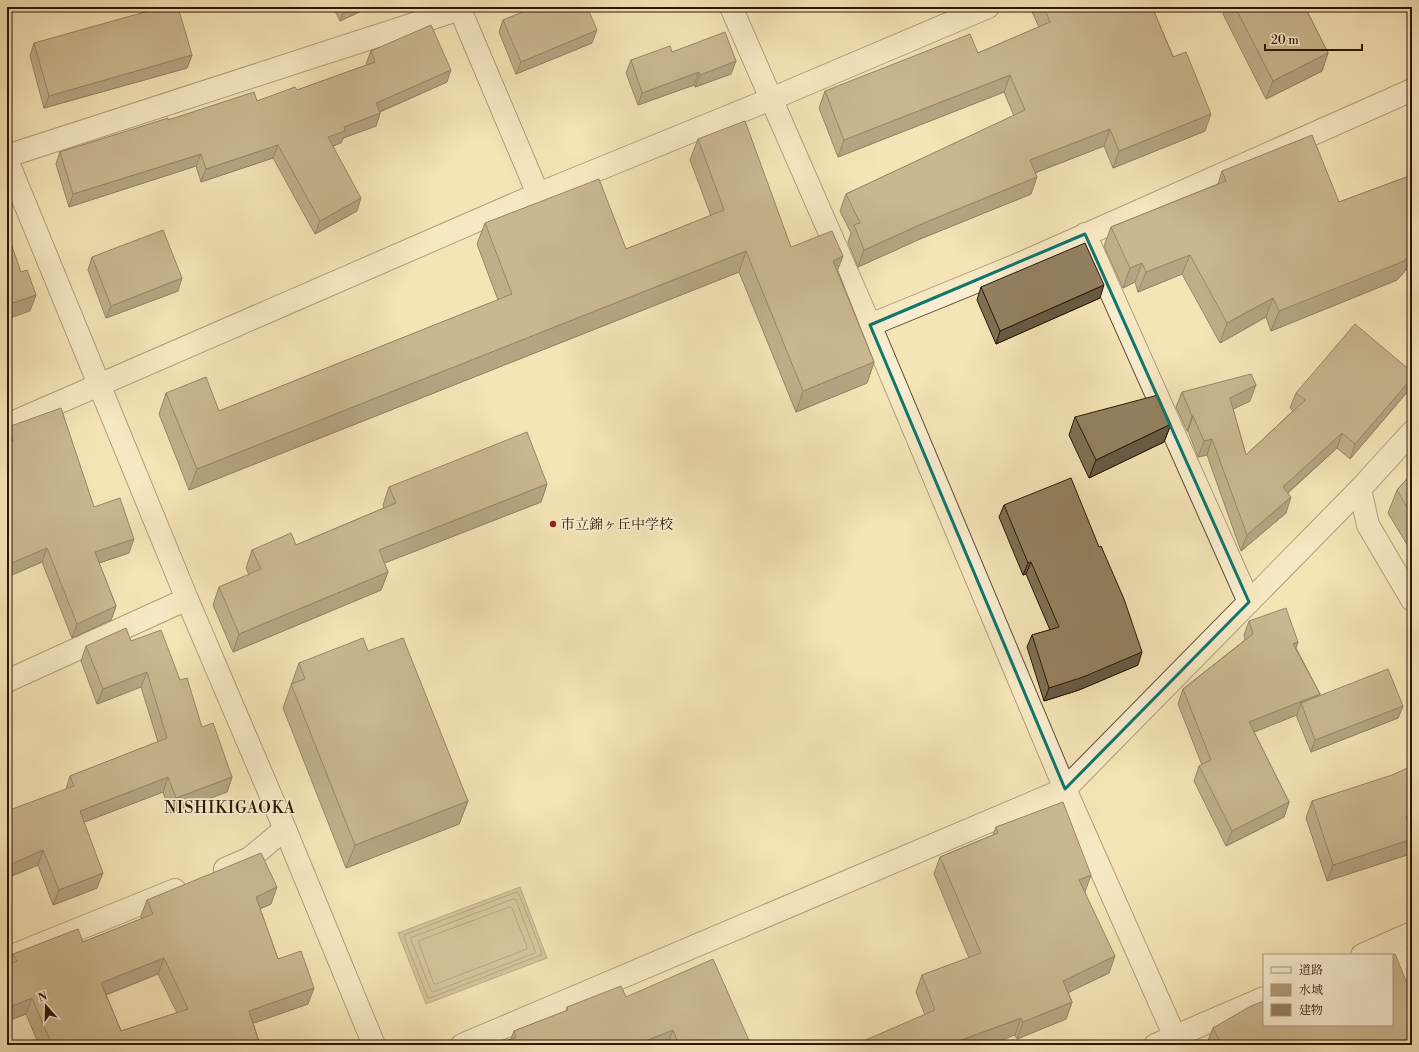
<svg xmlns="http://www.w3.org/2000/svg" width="1419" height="1052" font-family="'Libre Bodoni','Noto Serif JP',serif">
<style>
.water{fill:#b09e79;stroke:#7c684a}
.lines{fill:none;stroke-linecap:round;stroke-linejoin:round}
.shore{stroke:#6e5a3e;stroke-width:1}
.minor-casing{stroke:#5f4a30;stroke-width:24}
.minor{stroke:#f8edd0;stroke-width:22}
.wall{fill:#7f6f53;stroke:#2d1604;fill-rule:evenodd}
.shaded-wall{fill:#685a44;stroke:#2d1604}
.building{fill:#948161;stroke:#2d1604;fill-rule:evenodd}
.marked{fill:none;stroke:#0f766e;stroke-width:3;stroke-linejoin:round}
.poi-dot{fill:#8f2418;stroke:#f8edd0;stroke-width:1.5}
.labels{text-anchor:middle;stroke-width:3.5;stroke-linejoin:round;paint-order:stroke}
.poi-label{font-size:14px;fill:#2d1604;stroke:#f8edd0;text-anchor:start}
.quarter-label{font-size:16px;letter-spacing:1px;fill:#2d1604;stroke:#f8edd0}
</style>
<rect width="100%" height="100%" fill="#f4e4b6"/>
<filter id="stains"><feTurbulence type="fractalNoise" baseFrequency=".005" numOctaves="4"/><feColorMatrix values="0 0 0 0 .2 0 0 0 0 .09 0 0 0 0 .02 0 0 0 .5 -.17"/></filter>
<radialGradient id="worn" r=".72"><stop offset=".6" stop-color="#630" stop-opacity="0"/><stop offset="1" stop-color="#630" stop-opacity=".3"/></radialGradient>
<!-- water -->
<polygon class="water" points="520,887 547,958 426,1004 398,933"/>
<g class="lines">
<!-- shore -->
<g class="shore">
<polygon points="517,892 519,894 542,953 541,955 430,998 428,998 404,937 405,935"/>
<polygon points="514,899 516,900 535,951 535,953 433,992 431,991 411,940 411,938"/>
<polygon points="510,907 512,908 527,947 527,949 436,984 434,984 419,944 419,941"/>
</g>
<!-- minor casing -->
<g class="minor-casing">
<g id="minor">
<polyline points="459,7 538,194"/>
<polyline points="731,7 870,325 1065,789 1175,1037 1175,1045"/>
<polyline points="7,156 460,9"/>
<polyline points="7,160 187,599 285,829 374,1045"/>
<polyline points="1085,234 1249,602"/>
<polyline points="870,325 1017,265 1412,90"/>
<polyline points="7,425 538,194 771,99 988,7"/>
<polyline points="1360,489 1368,525 1412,600"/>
<polyline points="7,681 187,599"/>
<polyline points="225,869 250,858 285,829"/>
<polyline points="1392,942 1412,991"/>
<polyline points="1362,955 1412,933"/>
<polyline points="7,958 175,890"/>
<polyline points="462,1045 1065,789 1360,489 1412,432"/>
<polyline points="1155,1045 1264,998"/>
</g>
</g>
<!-- minor -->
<use href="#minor" class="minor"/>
</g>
<!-- wall -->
<g class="wall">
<polygon points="333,7 370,7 340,21"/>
<polygon points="1032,7 1152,7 1205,131 1113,168 1104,146 1035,173 1031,194 920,239 858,267 848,242 851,233 840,211 846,194 1014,116 1004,92 838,157 819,108 825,91 978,53 1039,27 1031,10"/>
<polygon points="1226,7 1305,7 1328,53 1322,71 1266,99 1223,14"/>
<polygon points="503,20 592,43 516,74 499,32"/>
<polygon points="34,43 192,55 187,68 44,108 30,56"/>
<polygon points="371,51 447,82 380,112 380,113 376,126 343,138 341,143 333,146 357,211 315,234 273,158 201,182 196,166 69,207 56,164 60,152 168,120 257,101 297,90 367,65 366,64"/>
<polygon points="672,52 731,74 695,87 694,85 638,105 626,73 631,60"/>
<polygon points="698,139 791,247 838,271 874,362 867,383 796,412 739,272 189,490 159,414 166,393 219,411 498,300 477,244 485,223 626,249 711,216 690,160"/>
<polygon points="1222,171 1339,202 1412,175 1412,263 1397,280 1271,331 1266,317 1220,343 1182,274 1138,292 1135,282 1123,288 1104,246 1111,227 1218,184"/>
<polygon points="92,257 178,291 106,318 88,270"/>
<polygon points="981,287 1100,298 996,344 977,300"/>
<polygon points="1412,372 1412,382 1409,390 1350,459 1337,448 1288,493 1286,513 1241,551 1207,455 1198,457 1188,431 1187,431 1176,407 1182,392 1250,401 1233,409 1246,455 1293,411 1290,408 1296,393"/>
<polygon points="1075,417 1171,424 1164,442 1089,478 1069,435"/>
<polygon points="8,427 94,507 129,553 99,563 116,606 111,620 72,638 42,562 7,577 7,428"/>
<polygon points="1412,473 1412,553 1388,513 1397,490"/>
<polygon points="547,484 541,502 384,563 388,572 381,590 233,652 213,605 219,587 249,575 246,568 252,550 296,545 384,508 383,505 389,487"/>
<polygon points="1004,505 1138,665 1079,690 1044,701 1027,647 1032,635 1050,630 1026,574 1023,575 999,517"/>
<polygon points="1249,621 1298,642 1296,648 1320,694 1319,696 1403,706 1398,718 1311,752 1296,715 1254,732 1289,802 1284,817 1226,846 1194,781 1199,766 1202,765 1178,704 1183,689 1245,640 1244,635"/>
<polygon points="131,641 180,680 202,727 232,777 227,792 170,813 163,792 84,822 97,888 53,905 38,865 7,878 66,789 70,776 158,742 141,687 97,704 81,661 86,646"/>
<polygon points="368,651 468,801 459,824 346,868 283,708 299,663"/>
<polygon points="1312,801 1412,828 1410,829 1412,836 1412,840 1407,855 1327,881 1306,818"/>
<polygon points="996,827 1085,892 1109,973 1068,992 1072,1002 1066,1019 1017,1039 1015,1035 925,1015 916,992 922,975 969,958 934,874 940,857 993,835"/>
<path d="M147,900L271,904L260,909L278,959L308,1004L253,1023L260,1045H39L26,1014L7,1021V965L10,964L13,954L83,942L142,919L141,916ZM158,974L177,1013L121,1031L106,995Z"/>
<polygon points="1412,945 1412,958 1409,952"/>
<polygon points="1406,981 1410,985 1412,1045 1208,1045 1207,1043 1213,1028"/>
<polygon points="626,997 751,1045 496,1045 511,1039 514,1031 566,1011 567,1007"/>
</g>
<!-- shaded-wall -->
<g class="shaded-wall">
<polygon points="345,7 370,7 340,21"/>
<polygon points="597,30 592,43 516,74 521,62"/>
<polygon points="1328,53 1322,71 1266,99 1273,81"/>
<polygon points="192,55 187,68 44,108 49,96"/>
<polygon points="736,61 731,74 695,87 700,75"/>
<polygon points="451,70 447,82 372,115 376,103"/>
<polygon points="699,72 694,85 638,105 642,93"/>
<polygon points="1010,75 1004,92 838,157 844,140"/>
<polygon points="380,113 376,126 343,138 341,143 323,149 328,137 344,127"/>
<polygon points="1211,114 1205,131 1113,168 1119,151"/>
<polygon points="1110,129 1104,146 1024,177 1030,160"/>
<polygon points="278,145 273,158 201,182 206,169"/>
<polygon points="201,154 196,166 69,207 73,194"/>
<polygon points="1037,177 1031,194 920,239 858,267 864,250 926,222"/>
<polygon points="361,198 357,211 315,234 320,221"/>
<polygon points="746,251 739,272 189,490 197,469"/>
<polygon points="1412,252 1412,263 1397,280 1271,331 1279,311"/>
<polygon points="1190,255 1182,274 1138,292 1146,272"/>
<polygon points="843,256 835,277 833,261"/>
<polygon points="1142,263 1135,282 1123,288 1130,268"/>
<polygon points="182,278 178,291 106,318 111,306"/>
<polygon points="1104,285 1100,298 996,344 1000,331"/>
<polygon points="36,295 30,311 7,319 7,305"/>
<polygon points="1273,298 1266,317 1220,343 1227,323"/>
<polygon points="874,362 867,383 796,412 803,391"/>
<polygon points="1412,378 1412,382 1409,390 1350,459 1355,444"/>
<polygon points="1256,385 1250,401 1225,413 1230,398"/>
<polygon points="1192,416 1193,416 1188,431 1187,431"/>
<polygon points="1171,424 1164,442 1089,478 1096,460"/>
<polygon points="1342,433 1337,448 1277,502 1283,487"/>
<polygon points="1212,439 1207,455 1198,457 1204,441"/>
<polygon points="547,484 541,502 372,568 379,550"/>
<polygon points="1291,497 1286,513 1241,551 1247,535"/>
<polygon points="134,539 129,553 90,566 95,552"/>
<polygon points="47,548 42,562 7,577 7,565"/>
<polygon points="1031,562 1026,574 1023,575 1028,563"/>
<polygon points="388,572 381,590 233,652 239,634"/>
<polygon points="116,606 111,620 72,638 77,624"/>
<polygon points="1298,642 1292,657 1293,644"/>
<polygon points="1142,652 1138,665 1079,690 1044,701 1049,688"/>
<polygon points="147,672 141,687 97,704 103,689"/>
<polygon points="1320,694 1314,708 1301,703 1297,715 1244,736 1249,722"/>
<polygon points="1403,706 1398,718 1311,752 1315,740"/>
<polygon points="168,777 163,792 74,826 80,811"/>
<polygon points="232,777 227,792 170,813 176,798"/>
<polygon points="468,801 459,824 346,868 355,845"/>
<polygon points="1289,802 1284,817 1226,846 1232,831"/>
<polygon points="1412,814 1412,828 1399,833 1406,817"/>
<polygon points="1412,839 1407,855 1327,881 1333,865"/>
<polygon points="43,850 38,865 7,878 7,866"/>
<polygon points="103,873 97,888 53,905 59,890"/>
<polygon points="1091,875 1085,892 1079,880"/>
<polygon points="277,887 271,904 250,913 256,897"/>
<polygon points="1115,956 1109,973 1057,998 1063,981"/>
<polygon points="164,958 158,974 95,999 101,983"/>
<polygon points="314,988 308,1004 243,1027 249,1011"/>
<polygon points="32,998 26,1014 7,1021 7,1008"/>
<polygon points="1072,1002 1066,1019 1017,1039 1023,1022"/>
<polygon points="1021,1018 1015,1035 988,1045 948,1045"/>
<polygon points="673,1030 667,1045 635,1045"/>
<polygon points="223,1041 221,1045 209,1045"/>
</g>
<!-- building -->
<g class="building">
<polygon points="163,7 178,7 192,55 49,96 34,43"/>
<polygon points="535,7 587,7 597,30 521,62 503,20"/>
<polygon points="1044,7 1152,7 1173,57 1186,52 1211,114 1119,151 1110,129 1030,160 1037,177 926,222 864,250 854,225 860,223 846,194 1025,110 1010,75 844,140 825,91 970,34 978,53 1050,22"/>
<polygon points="1235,7 1305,7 1328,53 1273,81"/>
<polygon points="431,25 451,70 376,103 380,113 344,127 345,131 328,137 361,198 320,221 278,145 206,169 201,154 73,194 60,152 168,118 168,120 254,92 257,101 295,87 297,90 375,62 371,51"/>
<polygon points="725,32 736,61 700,75 699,72 642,93 631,60 670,46 672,52"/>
<polygon points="745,121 791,247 832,231 843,256 833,261 874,362 803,391 746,251 197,469 166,393 206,377 219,411 512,294 485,223 599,179 626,249 724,210 698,139"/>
<polygon points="1312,135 1339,202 1412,175 1412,252 1404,261 1279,311 1273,298 1227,323 1190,255 1146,272 1142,263 1130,268 1111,227 1226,181 1222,171"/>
<polygon points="163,230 182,278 111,306 92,257"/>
<polygon points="7,232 21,272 27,270 36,295 7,305"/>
<polygon points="1085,243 1104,285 1000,331 981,287"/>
<polygon points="1355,324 1412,372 1412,378 1355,444 1342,433 1283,487 1291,497 1247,535 1212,439 1204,441 1193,416 1192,416 1182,392 1251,374 1256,385 1230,398 1246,455 1305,400 1296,393"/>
<polygon points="1158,395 1171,424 1096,460 1075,417"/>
<polygon points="61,408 94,507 120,498 134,539 95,552 116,606 77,624 47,548 7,565 7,443 13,441 8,427"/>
<polygon points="527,432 547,484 379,550 388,572 239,634 219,587 261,569 252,550 291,533 296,545 396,503 389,487"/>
<polygon points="1412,473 1412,516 1397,490"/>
<polygon points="1071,478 1099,547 1101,546 1124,599 1142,652 1083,677 1049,688 1032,635 1059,627 1031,562 1028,563 1004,505"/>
<polygon points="1286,608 1298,642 1293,644 1320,694 1249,722 1289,802 1232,831 1199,766 1211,760 1183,689 1253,634 1249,621"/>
<polygon points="126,628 131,641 161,630 180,680 187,678 202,727 213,723 232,777 176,798 168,777 80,811 103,873 59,890 43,850 7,866 7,811 74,786 70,776 167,738 147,672 103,689 86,646"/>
<polygon points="363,638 368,651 403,638 468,801 355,845 291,684 305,679 299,663"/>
<polygon points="1388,669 1403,706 1315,740 1301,703"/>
<polygon points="1412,766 1412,814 1406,817 1412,836 1412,839 1333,865 1312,801 1392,775"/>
<polygon points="1063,802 1091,875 1079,880 1115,956 1063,981 1072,1002 1023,1022 1021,1018 948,1045 854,1045 935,1010 922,975 981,953 940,857 998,833 996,827"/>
<path d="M261,853L277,887L256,897L278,959L301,951L314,988L249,1011L260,1045H224L223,1041L209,1045H52L32,998L7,1008V965L17,961L13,954L78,929L83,942L153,914L147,900ZM164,958L188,1009L121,1031L101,983Z"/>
<polygon points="1395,954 1406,981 1410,985 1412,986 1412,1045 1222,1045 1213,1028 1251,1006 1264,1001 1264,1025 1392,1025 1392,955"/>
<polygon points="713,959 751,1045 679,1045 673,1030 635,1045 496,1045 516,1037 514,1031 568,1010 567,1007 621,986 626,997"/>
</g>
<!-- marked area -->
<path d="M0 0H1419V1052H0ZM1085,234L1249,602L1065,789L870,325Z" fill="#f4e4b6" fill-opacity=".55" fill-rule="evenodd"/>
<path class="marked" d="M1085,234L1249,602L1065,789L870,325Z"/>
<!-- markers -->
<circle class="poi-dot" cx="553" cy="524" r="4"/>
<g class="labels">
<!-- poi labels -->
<g class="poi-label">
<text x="561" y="529">市立錦ヶ丘中学校</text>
</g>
<!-- quarter labels -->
<g class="quarter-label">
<text x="230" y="813">NISHIKIGAOKA</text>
</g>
</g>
<!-- margin -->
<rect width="1419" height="1052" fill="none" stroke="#f4e4b6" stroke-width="24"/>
<rect x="8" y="8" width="1403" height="1036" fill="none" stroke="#2d1604" stroke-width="2"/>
<rect x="12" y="12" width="1395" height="1028" fill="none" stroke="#2d1604"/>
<!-- legend -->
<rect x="1263" y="954" width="130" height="72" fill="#f8edd0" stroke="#a7977e"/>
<rect x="1271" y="967" width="20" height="6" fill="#f8edd0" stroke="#a7977e"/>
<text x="1299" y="974" font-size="12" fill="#2d1604">道路</text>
<rect x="1271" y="984" width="20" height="12" fill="#b09e79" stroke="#a7977e"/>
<text x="1299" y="994" font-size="12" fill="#2d1604">水域</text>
<rect x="1271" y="1004" width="20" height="12" fill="#948161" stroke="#a7977e"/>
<text x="1299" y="1014" font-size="12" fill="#2d1604">建物</text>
<!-- north arrow -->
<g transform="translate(46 1006) rotate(340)" stroke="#f8edd0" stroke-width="3" paint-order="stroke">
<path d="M0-3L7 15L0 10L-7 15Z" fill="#2d1604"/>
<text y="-6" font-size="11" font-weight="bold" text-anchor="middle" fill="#2d1604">N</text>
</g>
<!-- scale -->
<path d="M1265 44v6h97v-6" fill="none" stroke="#2d1604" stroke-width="2"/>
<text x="1271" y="44" font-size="12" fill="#2d1604" stroke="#f8edd0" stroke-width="3" paint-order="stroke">20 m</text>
<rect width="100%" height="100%" filter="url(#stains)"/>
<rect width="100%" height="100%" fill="url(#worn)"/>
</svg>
